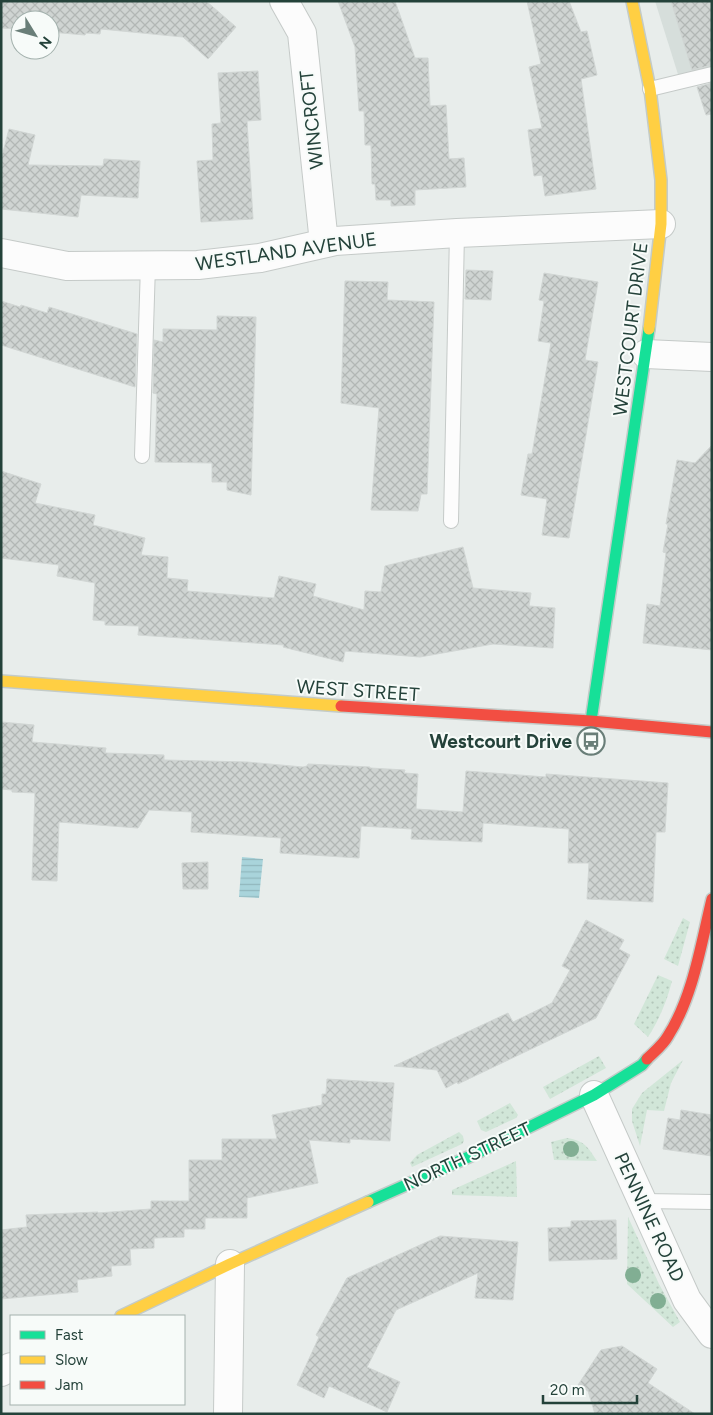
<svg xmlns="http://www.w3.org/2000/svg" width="713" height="1415" font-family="Figtree,sans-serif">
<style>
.built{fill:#d6dedb}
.grass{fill:url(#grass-dots)}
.water{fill:url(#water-rules)}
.building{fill:url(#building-cross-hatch);stroke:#d1d6d4}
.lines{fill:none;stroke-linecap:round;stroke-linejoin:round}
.lane-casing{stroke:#c5cac8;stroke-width:16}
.street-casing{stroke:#c5cac8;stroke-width:30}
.fast-casing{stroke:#c3cbc8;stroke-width:14}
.slow-casing{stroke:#c3cbc8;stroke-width:14}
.jam-casing{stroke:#c3cbc8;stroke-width:14}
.lane{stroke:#fcfcfc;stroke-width:14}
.street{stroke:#fcfcfc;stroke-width:28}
.fast{stroke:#16e098;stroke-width:11}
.slow{stroke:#ffcf43;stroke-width:11}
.jam{stroke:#f24e42;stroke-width:11}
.tree{fill:#81ae93}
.labels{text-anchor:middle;stroke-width:4;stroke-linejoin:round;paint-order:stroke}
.street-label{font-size:19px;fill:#24423a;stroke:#f7fbf9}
.poi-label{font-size:19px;font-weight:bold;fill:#24423a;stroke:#f7fbf9;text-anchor:end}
</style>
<defs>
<pattern id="grass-dots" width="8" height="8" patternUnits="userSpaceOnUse" patternTransform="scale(1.25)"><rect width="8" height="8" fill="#d1e6d8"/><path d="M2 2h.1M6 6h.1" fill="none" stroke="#b3c6ba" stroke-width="1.8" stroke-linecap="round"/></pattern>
<pattern id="water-rules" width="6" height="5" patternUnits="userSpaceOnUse" patternTransform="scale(1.25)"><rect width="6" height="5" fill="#a9d4db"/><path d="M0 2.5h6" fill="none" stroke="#91b7bd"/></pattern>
<pattern id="building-cross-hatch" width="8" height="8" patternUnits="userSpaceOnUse" patternTransform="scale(1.25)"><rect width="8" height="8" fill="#cfd4d2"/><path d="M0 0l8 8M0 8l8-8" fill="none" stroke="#b2b7b5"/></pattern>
</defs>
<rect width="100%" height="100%" fill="#e8edeb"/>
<!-- built -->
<polygon class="built" points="655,1 712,1 712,78 681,84"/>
<!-- grass -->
<g class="grass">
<polygon points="683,918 690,922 678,966 664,959"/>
<path d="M658,975L672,981C667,1001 659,1020 648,1037L634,1024Z"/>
<polygon points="599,1056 606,1068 550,1099 543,1087"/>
<polygon points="683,1060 671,1083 664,1111 647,1110 640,1146 632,1121 632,1109 642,1093"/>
<polygon points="510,1103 518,1115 516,1118 486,1132 481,1130 477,1121"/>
<polygon points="459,1132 463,1136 464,1141 462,1144 412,1167 410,1163 417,1155"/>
<path d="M567,1138C585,1141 587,1146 597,1161L554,1160L551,1142Z"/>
<polygon points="516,1161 517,1197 452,1195 452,1190"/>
<polygon points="628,1217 659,1284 680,1322 673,1327 627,1284"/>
</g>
<!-- water -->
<polygon class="water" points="242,857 263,859 259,898 239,897"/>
<!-- building -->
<g class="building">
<polygon points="1,1 206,1 236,27 208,59 183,37 101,29 100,34 86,33 85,35 50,32 50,20 20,20 20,29 1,28"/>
<polygon points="338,1 395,1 415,58 428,58 430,106 446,105 449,159 464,158 466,187 415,190 415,205 391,206 391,200 376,200 375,184 372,184 371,145 365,145 364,111 359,111 355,47"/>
<polygon points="527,1 569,1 581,32 587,31 597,75 581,79 596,189 545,196 542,175 534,176 528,130 542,128 529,67 541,64"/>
<polygon points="671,1 712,1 712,65 692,70"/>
<polygon points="258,71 261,120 247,121 253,219 201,222 197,161 213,160 212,124 221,123 218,73"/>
<polygon points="712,83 712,114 706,115 697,87"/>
<polygon points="9,129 35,135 28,165 103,166 104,159 140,161 138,198 81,195 78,217 1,209 1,160"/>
<polygon points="466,270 493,271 491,300 465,299"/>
<polygon points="544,273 598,282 585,360 598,362 569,538 542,535 547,499 521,495 528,454 532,454 551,343 538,341 544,301 539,300"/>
<polygon points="345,281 388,282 387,300 434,302 427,494 421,494 418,511 371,510 379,408 341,403"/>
<polygon points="1,301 20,307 21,305 47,313 49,307 137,334 135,387 1,345"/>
<polygon points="217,316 256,317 251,495 227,490 227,482 212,482 212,463 155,462 157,394 153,393 154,340 163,342 163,329 217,330"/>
<polygon points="712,445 712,650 643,643 647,604 660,606 666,553 663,552 668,524 666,524 677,460 695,463"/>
<polygon points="1,471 41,484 35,503 95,515 93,525 145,538 141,555 168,557 167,578 188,580 187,591 274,598 279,576 316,584 313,596 364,610 365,591 381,592 385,566 463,547 473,588 531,593 529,606 555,608 553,648 493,644 420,657 345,651 343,662 283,647 284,645 138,635 139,626 105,625 105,621 93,620 95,583 57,576 59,565 1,558"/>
<polygon points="1,722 34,725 32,742 106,748 105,753 164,755 164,760 247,762 303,767 307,766 308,764 370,767 370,768 405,770 404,773 418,774 416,809 463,812 466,771 546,777 546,774 668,783 665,832 656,832 653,902 587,899 589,863 568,863 569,829 483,823 482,842 411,839 412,829 361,826 359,858 280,853 281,838 191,832 192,812 149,810 138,828 59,822 57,881 32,880 35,793 12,792 12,790 1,789"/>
<polygon points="208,862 208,889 183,889 182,863"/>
<polygon points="586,920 624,940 619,949 630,955 596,1018 458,1084 457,1082 446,1088 437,1070 394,1066 508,1013 513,1022 552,1003 570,970 562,966"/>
<polygon points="327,1079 394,1083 390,1141 350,1139 350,1143 309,1140 318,1183 247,1198 247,1218 205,1218 205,1229 184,1229 184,1237 154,1238 154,1248 130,1249 131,1265 111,1266 112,1276 77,1280 78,1292 1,1299 1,1230 27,1227 26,1215 98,1212 98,1213 151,1209 151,1201 189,1201 189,1160 222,1160 222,1139 277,1139 272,1115 322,1105 322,1094 326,1094"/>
<polygon points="681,1110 712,1115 712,1156 663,1149 668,1118 680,1120"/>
<polygon points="616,1220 617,1259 549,1261 548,1228 571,1227 571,1221"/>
<polygon points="440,1236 518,1242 513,1300 475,1298 478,1273 396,1310 367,1367 400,1382 387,1412 329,1386 324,1398 297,1385 319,1337 316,1335 347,1278"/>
<polygon points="622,1346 657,1369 648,1383 695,1414 595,1414 588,1391 578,1385 601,1350"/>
</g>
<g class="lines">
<!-- lane casing -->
<g class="lane-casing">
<g id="lane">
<polyline points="650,89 712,74"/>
<polyline points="142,456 148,265"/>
<polyline points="451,521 457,233"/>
<polyline points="643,1201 712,1202"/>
</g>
</g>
<!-- street casing -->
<g class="street-casing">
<g id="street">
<polyline points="284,1 302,33 324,243"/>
<polyline points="1,253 67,266 198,265 260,258 335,241 457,233 661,224"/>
<polyline points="646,354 712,357"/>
<polyline points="594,1095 687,1300 712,1334"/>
<polyline points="1,1372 11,1367"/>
<polyline points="228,1414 230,1264"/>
</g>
</g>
<!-- fast casing -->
<g class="fast-casing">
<g id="fast">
<polyline points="591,721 649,329"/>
<polyline points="368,1202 473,1155 594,1095 642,1065 647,1059"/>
</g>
</g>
<!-- slow casing -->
<g class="slow-casing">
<g id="slow">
<polyline points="632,1 650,89 661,180 661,224 649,329"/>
<polyline points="1,681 341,706"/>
<polyline points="121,1316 230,1264 368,1202"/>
</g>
</g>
<!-- jam casing -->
<g class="jam-casing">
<g id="jam">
<polyline points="341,706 591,721 712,732"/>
<path d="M647,1059C654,1052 663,1045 668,1036C693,997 701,944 712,899"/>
</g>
</g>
<!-- lane -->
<use href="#lane" class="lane"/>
<!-- street -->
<use href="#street" class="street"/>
<!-- fast -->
<use href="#fast" class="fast"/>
<!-- slow -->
<use href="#slow" class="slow"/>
<!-- jam -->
<use href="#jam" class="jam"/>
</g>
<!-- trees -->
<g class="tree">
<circle cx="571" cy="1149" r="8"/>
<circle cx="633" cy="1275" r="8"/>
<circle cx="658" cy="1301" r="8"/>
</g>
<!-- icons -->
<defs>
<g id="bus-ring" transform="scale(1.4375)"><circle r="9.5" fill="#f7fbf9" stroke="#697e78" stroke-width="1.5"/><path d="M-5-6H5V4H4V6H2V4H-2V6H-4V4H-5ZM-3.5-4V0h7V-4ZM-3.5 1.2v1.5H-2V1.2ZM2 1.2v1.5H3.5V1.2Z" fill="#697e78"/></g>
</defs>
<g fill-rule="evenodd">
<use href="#bus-ring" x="591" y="741"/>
</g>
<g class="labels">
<!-- street labels -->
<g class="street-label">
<text transform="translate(311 120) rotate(-96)" y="7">WINCROFT</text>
<text transform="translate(286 251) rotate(-8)" y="7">WESTLAND AVENUE</text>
<text transform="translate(630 329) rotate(-83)" y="7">WESTCOURT DRIVE</text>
<text transform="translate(358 690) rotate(4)" y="7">WEST STREET</text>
<text transform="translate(467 1156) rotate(-25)" y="7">NORTH STREET</text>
<text transform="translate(650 1217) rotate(65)" y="7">PENNINE ROAD</text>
</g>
<!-- poi labels -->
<g class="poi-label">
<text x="572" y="748">Westcourt Drive</text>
</g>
</g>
<!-- border -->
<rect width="713" height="1415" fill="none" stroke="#24423a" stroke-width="5"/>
<!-- legend -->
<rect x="10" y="1315" width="175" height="90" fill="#f7fbf9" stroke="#a3b1ad"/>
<rect x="20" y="1331" width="25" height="8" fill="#16e098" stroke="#a3b1ad"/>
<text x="55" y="1340" font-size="15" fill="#24423a">Fast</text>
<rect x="20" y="1356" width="25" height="8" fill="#ffcf43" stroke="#a3b1ad"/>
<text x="55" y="1365" font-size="15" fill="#24423a">Slow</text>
<rect x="20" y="1381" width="25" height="8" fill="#f24e42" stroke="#a3b1ad"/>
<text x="55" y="1390" font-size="15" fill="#24423a">Jam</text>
<!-- north arrow -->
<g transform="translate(35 35) rotate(127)"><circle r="24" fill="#f7fbf9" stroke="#a3b1ad"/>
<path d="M0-4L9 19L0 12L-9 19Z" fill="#697e78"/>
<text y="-8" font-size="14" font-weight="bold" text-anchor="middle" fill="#24423a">N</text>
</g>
<!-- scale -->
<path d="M543 1395v8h94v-8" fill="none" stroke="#24423a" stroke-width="2.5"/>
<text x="550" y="1395" font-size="15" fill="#24423a" stroke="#f7fbf9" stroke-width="4" paint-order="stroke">20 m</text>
</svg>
